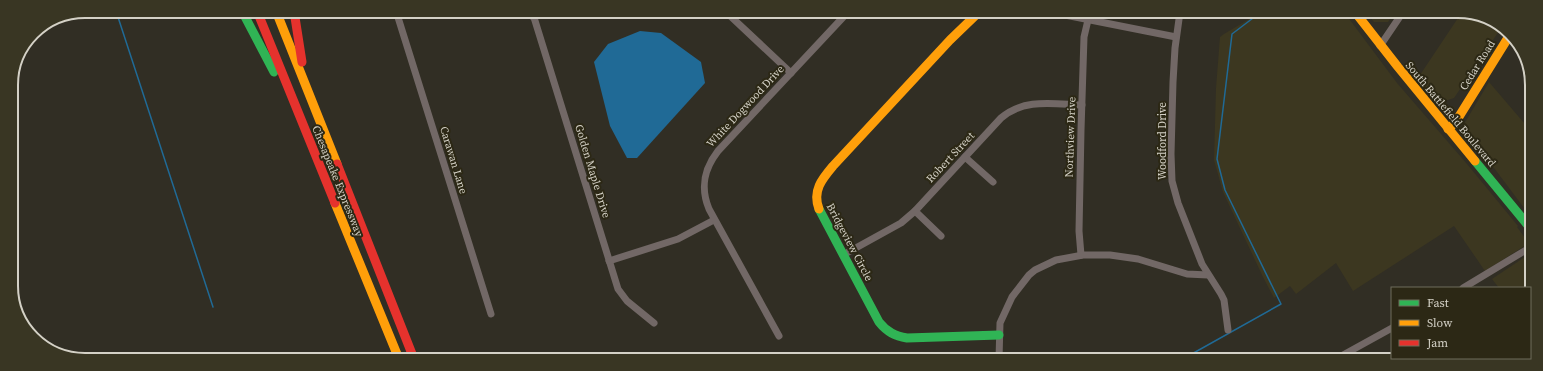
<svg xmlns="http://www.w3.org/2000/svg" width="1543" height="371" font-family="'Source Serif 4',serif">
<style>
.built{fill:#3c3720}
.water{fill:#206a96}
.lines{fill:none;stroke-linecap:round;stroke-linejoin:round}
.stream{stroke:#206a96;stroke-width:1.5}
.street{stroke:#726866;stroke-width:7}
.fast{stroke:#30b455;stroke-width:9}
.slow{stroke:#ff9f0a;stroke-width:9}
.jam{stroke:#e5322d;stroke-width:9}
.labels{text-anchor:middle;stroke-width:4;stroke-linejoin:round;paint-order:stroke}
.street-label{font-size:11px;fill:#d4d1c6;stroke:#2c2815}
.rim{fill:none;stroke:#d4d1c6;stroke-width:2}
</style>
<rect width="100%" height="100%" fill="#312e24"/>
<!-- built -->
<g class="built">
<polygon points="1261,12 1344,12 1397,83 1467,164 1518,226 1517,227 1525,238 1526,245 1485,271 1454,226 1353,291 1336,263 1296,294 1290,286 1274,298 1263,277 1223,192 1214,160 1216,88 1220,37 1224,34"/>
<polygon points="1366,12 1395,12 1388,22 1374,22"/>
<polygon points="1462,12 1473,12 1501,28 1454,98 1448,100 1441,100 1437,97 1435,98 1418,78"/>
<polygon points="1489,82 1531,131 1531,217 1494,168 1461,129"/>
<polygon points="1528,255 1531,256 1530,302 1530,288 1499,288 1492,279"/>
</g>
<!-- water -->
<polygon class="water" points="640,31 661,33 701,62 705,83 637,158 627,158 610,126 594,62 608,44"/>
<g class="lines">
<!-- stream -->
<g class="stream">
<polyline points="116,11 213,307"/>
<polyline points="1181,360 1281,304 1225,190 1217,159 1232,34 1261,12"/>
</g>
<!-- street -->
<g class="street">
<polyline points="396,11 491,314"/>
<polyline points="532,11 618,289 627,301 654,323"/>
<polyline points="726,12 791,73"/>
<polyline points="1050,12 1176,37"/>
<polyline points="1180,12 1175,48 1173,82 1171,154 1172,181 1178,203 1202,264 1221,294 1224,300 1228,330"/>
<polyline points="533,17 550,11"/>
<polyline points="1380,46 1403,12"/>
<polyline points="965,157 993,182"/>
<polyline points="915,211 941,236"/>
<path d="M843,255L901,223L915,211L1001,118C1024,98 1053,104 1082,105"/>
<polyline points="1081,255 1079,231 1081,130 1084,37 1088,20"/>
<polyline points="609,261 678,239 714,220"/>
<polyline points="1463,288 1531,247"/>
<path d="M779,336L709,209C700,187 704,169 718,151L848,12"/>
<polyline points="999,359 1000,323 1012,297 1029,275 1035,270 1056,260 1083,255 1110,255 1138,259 1187,274 1208,275"/>
<polyline points="1334,360 1392,328"/>
</g>
<!-- fast -->
<g class="fast">
<polyline points="242,11 274,72"/>
<polyline points="1475,161 1531,229"/>
<path d="M819,209L879,322C887,332 895,336 907,338L999,335"/>
</g>
<!-- slow -->
<g class="slow">
<polyline points="276,11 337,164"/>
<polyline points="1355,12 1398,67 1475,161"/>
<polyline points="1448,129 1455,123 1511,33"/>
<polyline points="335,203 399,359"/>
<path d="M819,209C812,191 822,179 833,166L950,40L979,12"/>
</g>
<!-- jam -->
<g class="jam">
<polyline points="257,11 335,203"/>
<polyline points="294,11 302,62"/>
<polyline points="337,164 414,359"/>
</g>
</g>
<g class="labels">
<!-- street labels -->
<g class="street-label">
<text transform="translate(1477 65) rotate(-58)" y="4">Cedar Road</text>
<text transform="translate(745 106) rotate(-47)" y="4">White Dogwood Drive</text>
<text transform="translate(1451 114) rotate(50)" y="4">South Battlefield Boulevard</text>
<text transform="translate(1070 137) rotate(-88)" y="4">Northview Drive</text>
<text transform="translate(1162 141) rotate(-90)" y="4">Woodford Drive</text>
<text transform="translate(950 157) rotate(-47)" y="4">Robert Street</text>
<text transform="translate(454 160) rotate(73)" y="4">Carawan Lane</text>
<text transform="translate(593 171) rotate(73)" y="4">Golden Maple Drive</text>
<text transform="translate(338 181) rotate(68)" y="4">Chesapeake Expressway</text>
<text transform="translate(850 242) rotate(62)" y="4">Bridgeview Circle</text>
</g>
</g>
<!-- crop -->
<path d="M0 0H1543V371H0ZM85 18H1458A67 67 0 0 1 1525 85V286A67 67 0 0 1 1458 353H85A67 67 0 0 1 18 286V85A67 67 0 0 1 85 18Z" fill="#393623" fill-rule="evenodd"/>
<path class="rim" d="M85 18H1458A67 67 0 0 1 1525 85V286A67 67 0 0 1 1458 353H85A67 67 0 0 1 18 286V85A67 67 0 0 1 85 18Z"/>
<!-- legend -->
<rect x="1391" y="287" width="140" height="72" fill="#2c2815" stroke="#6f6c5c"/>
<rect x="1399" y="300" width="20" height="6" fill="#30b455" stroke="#6f6c5c"/>
<text x="1427" y="307" font-size="12" fill="#d4d1c6">Fast</text>
<rect x="1399" y="320" width="20" height="6" fill="#ff9f0a" stroke="#6f6c5c"/>
<text x="1427" y="327" font-size="12" fill="#d4d1c6">Slow</text>
<rect x="1399" y="340" width="20" height="6" fill="#e5322d" stroke="#6f6c5c"/>
<text x="1427" y="347" font-size="12" fill="#d4d1c6">Jam</text>
</svg>
